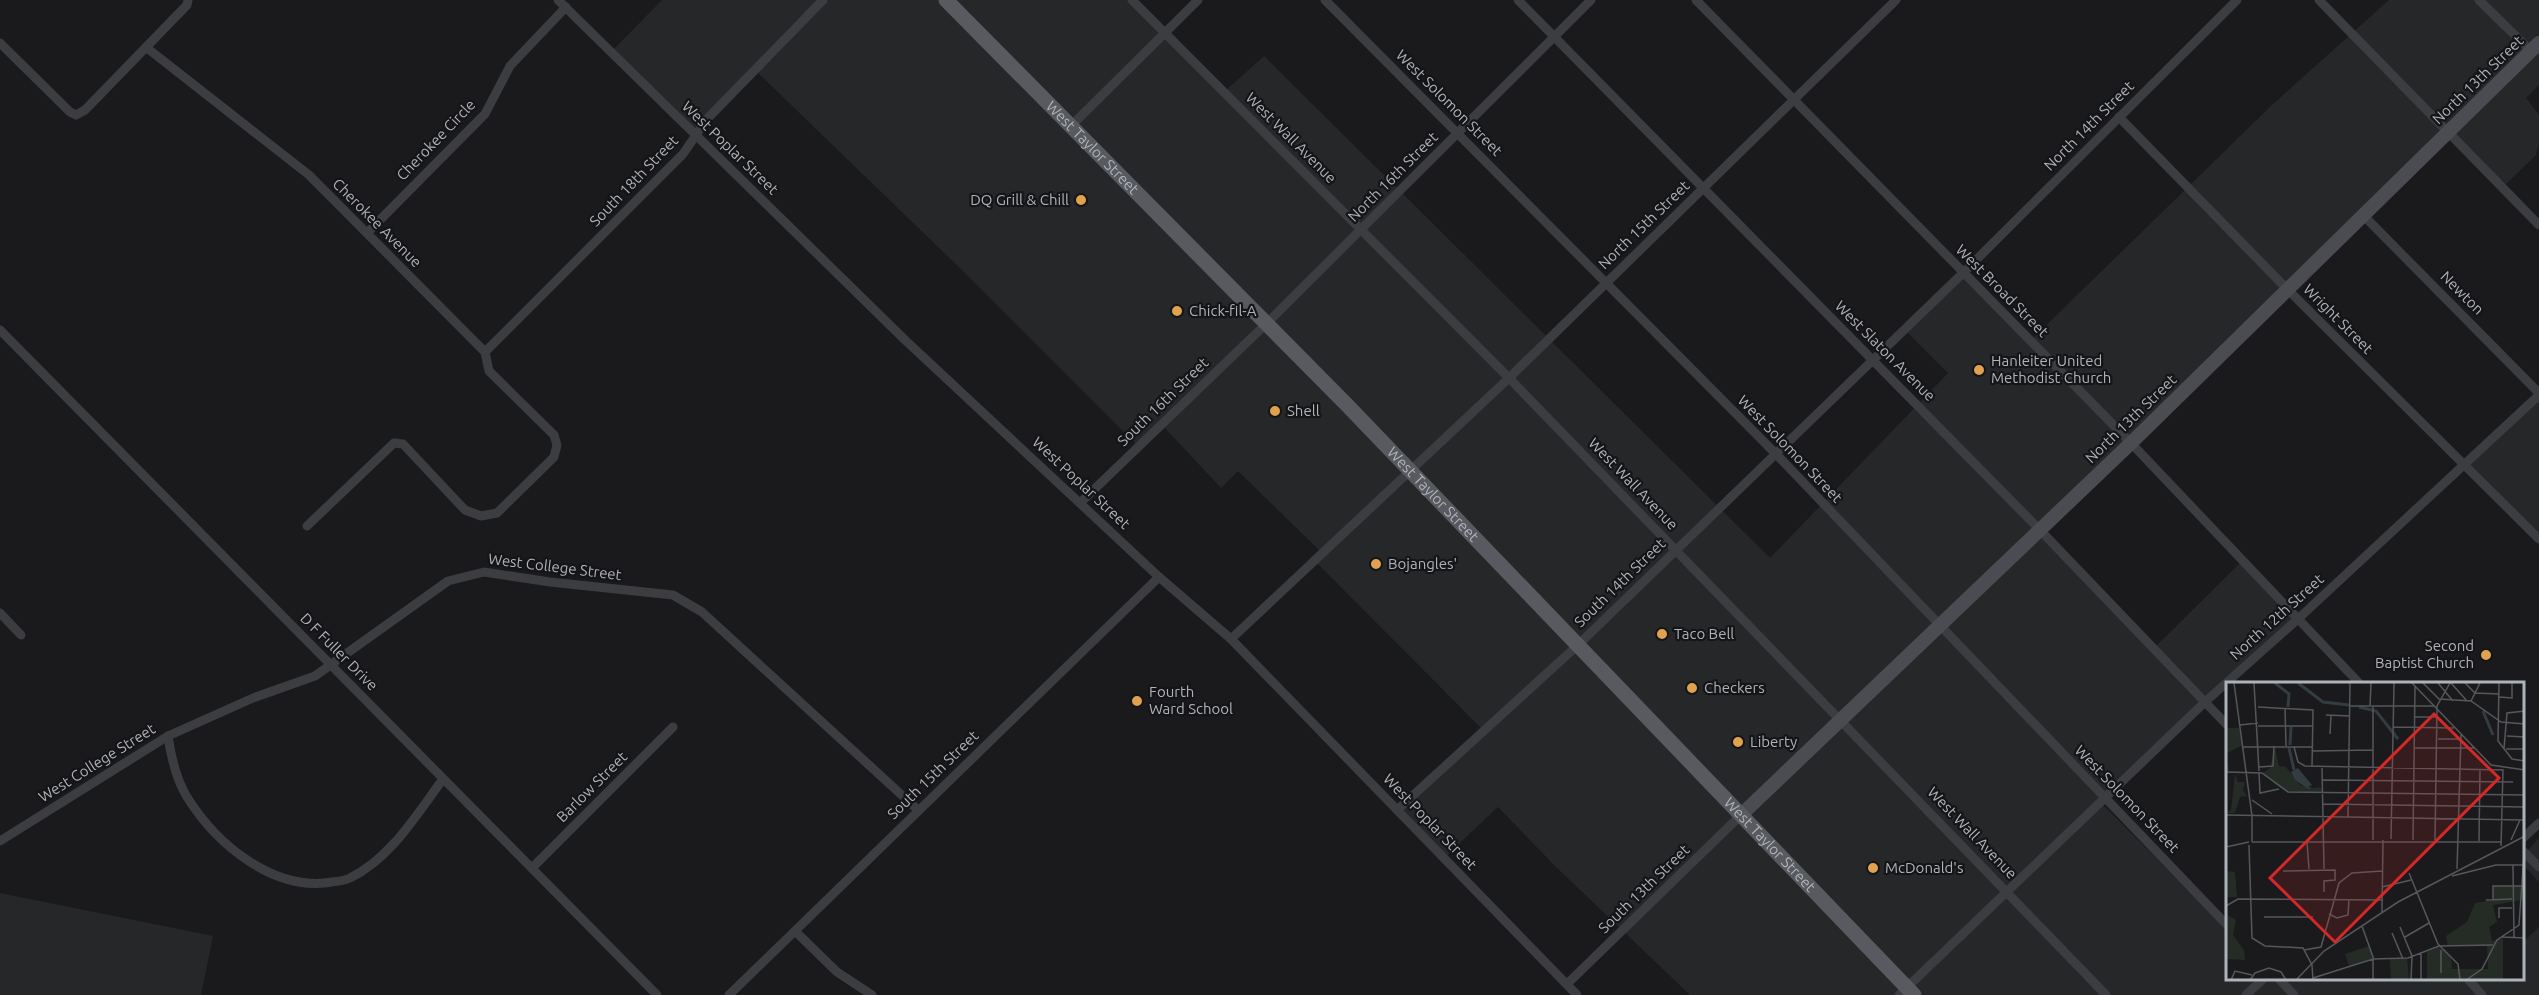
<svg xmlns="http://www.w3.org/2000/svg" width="2539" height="995" font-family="Ubuntu,sans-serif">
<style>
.built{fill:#262729}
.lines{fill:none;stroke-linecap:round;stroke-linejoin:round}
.street{stroke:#3c3d41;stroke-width:9}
.secondary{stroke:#4a4c51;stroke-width:14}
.primary{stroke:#585a5f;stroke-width:15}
.poi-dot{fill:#e0a24f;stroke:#151517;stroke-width:2}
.labels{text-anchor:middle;stroke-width:4.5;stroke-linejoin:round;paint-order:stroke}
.street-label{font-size:15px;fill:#aeb3ba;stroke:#151517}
.poi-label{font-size:15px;fill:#aeb3ba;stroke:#151517;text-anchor:start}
.inset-river{fill:none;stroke:#333c41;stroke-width:3}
.inset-road{fill:none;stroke:#55575b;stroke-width:1.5}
.view{fill:#d62828;fill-opacity:0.15;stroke:#d62828;stroke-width:3}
.inset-edge{fill:none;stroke:#aeb3ba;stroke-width:3}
</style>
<rect width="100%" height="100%" fill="#1a1a1c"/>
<!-- built -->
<g class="built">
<polygon points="662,0 1134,0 1224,92 1264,56 1770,558 1948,373 1904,329 1959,273 2028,343 2273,104 2389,0 2539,0 2539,85 2526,98 2539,115 2539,144 2536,155 2501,189 2446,135 2036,530 2151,651 2242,561 2295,618 2102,804 2227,929 2227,978 2522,978 2523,942 2539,927 2539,995 1690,995 1555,866 1498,807 1446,856 1401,807 1483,730 1311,557 1319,550 1238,471 1221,488 1162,425 1139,447 967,275 755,70 692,133 611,52"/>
<polygon points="2539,390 2539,542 2461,464"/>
<polygon points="2539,838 2539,882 2523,865 2523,855"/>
<polygon points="0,893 213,936 201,995 0,995"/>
</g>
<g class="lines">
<!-- street -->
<g class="street">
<polyline points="558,0 904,339 1159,577 1231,639 1577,995"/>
<polyline points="1132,0 1509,378 2106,995"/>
<polyline points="1325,0 1776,454 2227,925"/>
<polyline points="1518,0 2039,529 2227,725"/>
<polyline points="1696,0 2131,443 2359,683"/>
<polyline points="2319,0 2539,225"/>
<polyline points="2479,0 2531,51"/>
<polyline points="0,43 70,112 76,115 85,110 187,5 188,0"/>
<polyline points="147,48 309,175 485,352 489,371 554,435 557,445 554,457 497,513 481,516 465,510 403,444 394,443 307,526"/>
<polyline points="2119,117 2287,289 2539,539"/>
<polyline points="1071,126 1198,0"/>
<polyline points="2363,215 2539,393"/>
<polyline points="367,233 485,114 510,66 566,7"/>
<polyline points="0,330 657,995"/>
<polyline points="485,352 683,154 707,119 823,0"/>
<polyline points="1080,503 1267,323 1591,0"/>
<polyline points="0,613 21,635"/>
<polyline points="1231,639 1509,378 1896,0"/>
<path d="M168,736C171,757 176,779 187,797C217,845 274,892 332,882C338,881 345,881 350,878C391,858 417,814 443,779"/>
<polyline points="1397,810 1579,644 1963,273 2237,0"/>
<polyline points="2522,839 2539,823"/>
<polyline points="0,841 168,736 253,698 315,676 448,581 484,572 550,582 673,595 702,612 918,810"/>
<polyline points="2522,850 2539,867"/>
<polyline points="532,868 673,727"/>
<polyline points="795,931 837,972 872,995"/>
<polyline points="2278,978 2294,995"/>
<polyline points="2467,978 2482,995"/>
<polyline points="1567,984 1741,815"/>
<polyline points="729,995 1159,577"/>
<polyline points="1899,995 2205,702 2299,618 2539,395"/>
<polyline points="2246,995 2264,978"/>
</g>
<!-- secondary -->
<polyline class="secondary" points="1741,815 2131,443 2539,43"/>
<!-- primary -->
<path class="primary" id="s1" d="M946,0L1347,405L1914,995"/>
</g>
<!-- markers -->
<g class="poi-dot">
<circle cx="1081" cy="200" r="6"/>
<circle cx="1177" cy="311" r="6"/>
<circle cx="1979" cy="370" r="6"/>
<circle cx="1275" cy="411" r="6"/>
<circle cx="1376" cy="564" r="6"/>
<circle cx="1662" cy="634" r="6"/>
<circle cx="2486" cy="655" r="6"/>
<circle cx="1692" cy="688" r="6"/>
<circle cx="1137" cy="701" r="6"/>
<circle cx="1738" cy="742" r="6"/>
<circle cx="1873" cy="868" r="6"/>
</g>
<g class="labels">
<!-- street labels -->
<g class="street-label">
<text transform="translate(2478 80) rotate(-44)" y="5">North 13th Street</text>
<text transform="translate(1449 103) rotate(45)" y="5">West Solomon Street</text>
<text transform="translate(2089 126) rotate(-45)" y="5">North 14th Street</text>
<text transform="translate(1291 138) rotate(45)" y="5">West Wall Avenue</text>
<text transform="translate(436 140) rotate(-46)" y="5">Cherokee Circle</text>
<text transform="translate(730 148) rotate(44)" y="5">West Poplar Street</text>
<text dy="5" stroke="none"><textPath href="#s1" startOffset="208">West Taylor Street</textPath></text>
<text transform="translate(1393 177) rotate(-45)" y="5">North 16th Street</text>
<text transform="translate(634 181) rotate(-46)" y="5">South 18th Street</text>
<text transform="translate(377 223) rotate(45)" y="5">Cherokee Avenue</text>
<text transform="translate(1644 225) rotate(-44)" y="5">North 15th Street</text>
<text transform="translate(2002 291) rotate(45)" y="5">West Broad Street</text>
<text transform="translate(2462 293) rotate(45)" y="5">Newton</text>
<text transform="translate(2338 319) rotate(45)" y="5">Wright Street</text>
<text transform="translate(1885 351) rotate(45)" y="5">West Slaton Avenue</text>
<text transform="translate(1163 402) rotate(-44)" y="5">South 16th Street</text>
<text transform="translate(2131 419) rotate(-44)" y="5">North 13th Street</text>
<text transform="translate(1790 449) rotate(46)" y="5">West Solomon Street</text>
<text transform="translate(1081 483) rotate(43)" y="5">West Poplar Street</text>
<text transform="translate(1633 484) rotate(46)" y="5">West Wall Avenue</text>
<text dy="5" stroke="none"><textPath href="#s1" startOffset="694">West Taylor Street</textPath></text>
<text transform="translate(555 567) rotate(7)" y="5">West College Street</text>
<text transform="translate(1620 583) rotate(-44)" y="5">South 14th Street</text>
<text transform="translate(2277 617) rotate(-42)" y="5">North 12th Street</text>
<text transform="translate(339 652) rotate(45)" y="5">D F Fuller Drive</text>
<text transform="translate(97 763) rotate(-32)" y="5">West College Street</text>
<text transform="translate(933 775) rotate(-44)" y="5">South 15th Street</text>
<text transform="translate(592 787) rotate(-45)" y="5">Barlow Street</text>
<text transform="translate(2127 799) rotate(46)" y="5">West Solomon Street</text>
<text transform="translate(1430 822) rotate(46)" y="5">West Poplar Street</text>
<text transform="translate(1972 833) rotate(46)" y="5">West Wall Avenue</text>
<text dy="5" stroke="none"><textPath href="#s1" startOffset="1180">West Taylor Street</textPath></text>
<text transform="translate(1644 889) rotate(-44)" y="5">South 13th Street</text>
</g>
<!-- poi labels -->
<g class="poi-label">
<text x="1069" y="205" text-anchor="end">DQ Grill &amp; Chill</text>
<text x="1189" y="316">Chick-fil-A</text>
<text x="1991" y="366">Hanleiter United<tspan x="1991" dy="17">Methodist Church</tspan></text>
<text x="1287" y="416">Shell</text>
<text x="1388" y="569">Bojangles'</text>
<text x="1674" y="639">Taco Bell</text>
<text x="2474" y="651" text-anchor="end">Second<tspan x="2474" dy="17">Baptist Church</tspan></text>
<text x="1704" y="693">Checkers</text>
<text x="1149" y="697">Fourth<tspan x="1149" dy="17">Ward School</tspan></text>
<text x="1750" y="747">Liberty</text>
<text x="1885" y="873">McDonald's</text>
</g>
</g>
<!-- overview -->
<g transform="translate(2226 682)">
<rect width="298" height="298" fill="#1a1a1c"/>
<path d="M0,46H13L17,63L1,71L3,90H0ZM49,66L53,84L60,85L73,102L82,107L94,105L97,110H62L49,102L37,91L44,86ZM9,92L12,100H19L17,108L21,114L14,115L9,131H0L5,128ZM0,189L9,190L11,215H0ZM267,204H298L297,218L267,223L271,240L263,245L266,259L277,256V298H201V270L213,265L225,274L226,287H262L261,263L222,264L220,254L241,240L249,221L267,218ZM0,232L10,238L7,253L18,268L19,278L0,277ZM143,264L147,276L123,284L119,272ZM164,276H181L183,298H165Z" fill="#252c25"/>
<path d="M72,86L86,103L82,105L87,106L82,107L69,98L65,90Z" fill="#333c41"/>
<path class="inset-river" d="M49,1L63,12L62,25M72,1L97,20L123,23M133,25L150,29L172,57M257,29L267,53M64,63L65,45M63,66L68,88"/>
<path class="inset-road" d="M8,1L26,134M28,1L33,89M186,1L265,83L299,88M197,1L213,17L245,19L275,40L299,42M212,1L227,19M225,1L241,19M239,1L249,11L273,12M273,1L272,59L286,77L299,79M273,15L286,16V1M245,19L254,1M124,24H209M144,24L145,1M32,25L87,28L86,85M59,26L60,64M100,33L124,34M189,35H211M14,43L32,41M32,44H87M167,45L228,46M104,52L105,34M281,54L299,55M212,57H234M17,65H87M68,65L72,80L79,84L277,88L275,164M189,66H248M278,67L281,31L299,29M280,67H299M87,69L147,68M33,85L47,84L48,64M96,86L98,187M0,90L36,91L62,110L299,113M33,90L34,111L53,107M97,98L287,100M26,118L46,132M97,122L299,125M0,133L299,138M122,135L124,1M165,157L168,1M147,158V25M187,158L189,4M209,158L211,24L224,1M285,158L294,138M253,159L254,88M26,160H276M26,160V134M81,160L83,187M23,163L26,256L39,264L77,266L86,283L87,298M0,165L23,160M287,183L288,256M231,187L235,53M57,189L109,188V198L98,199V210M183,191L212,262L232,282L234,298M226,194L270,183H299M156,205L185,198M260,218L286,217M267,218V204H297M0,224L12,217L156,218M156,230L157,158M103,232L111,236L122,233L123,217M38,235H87M273,236V226H286M136,244L147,275V298M174,245L186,274L185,298M166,251L177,277M179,255L203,241M276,255L299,256M78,268L95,265L113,201L126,191L156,189M215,268V291M87,296L147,277L182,276L213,264L267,263M5,298L9,289L26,293M24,298L29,291L43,286L55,290L60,298M70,298L98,269L172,220L299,154M195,298V270M240,298L256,287L271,258L293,243L299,158"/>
<path class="view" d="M208,32L273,96L109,260L44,196Z"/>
<rect width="298" height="298" class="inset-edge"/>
</g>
</svg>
